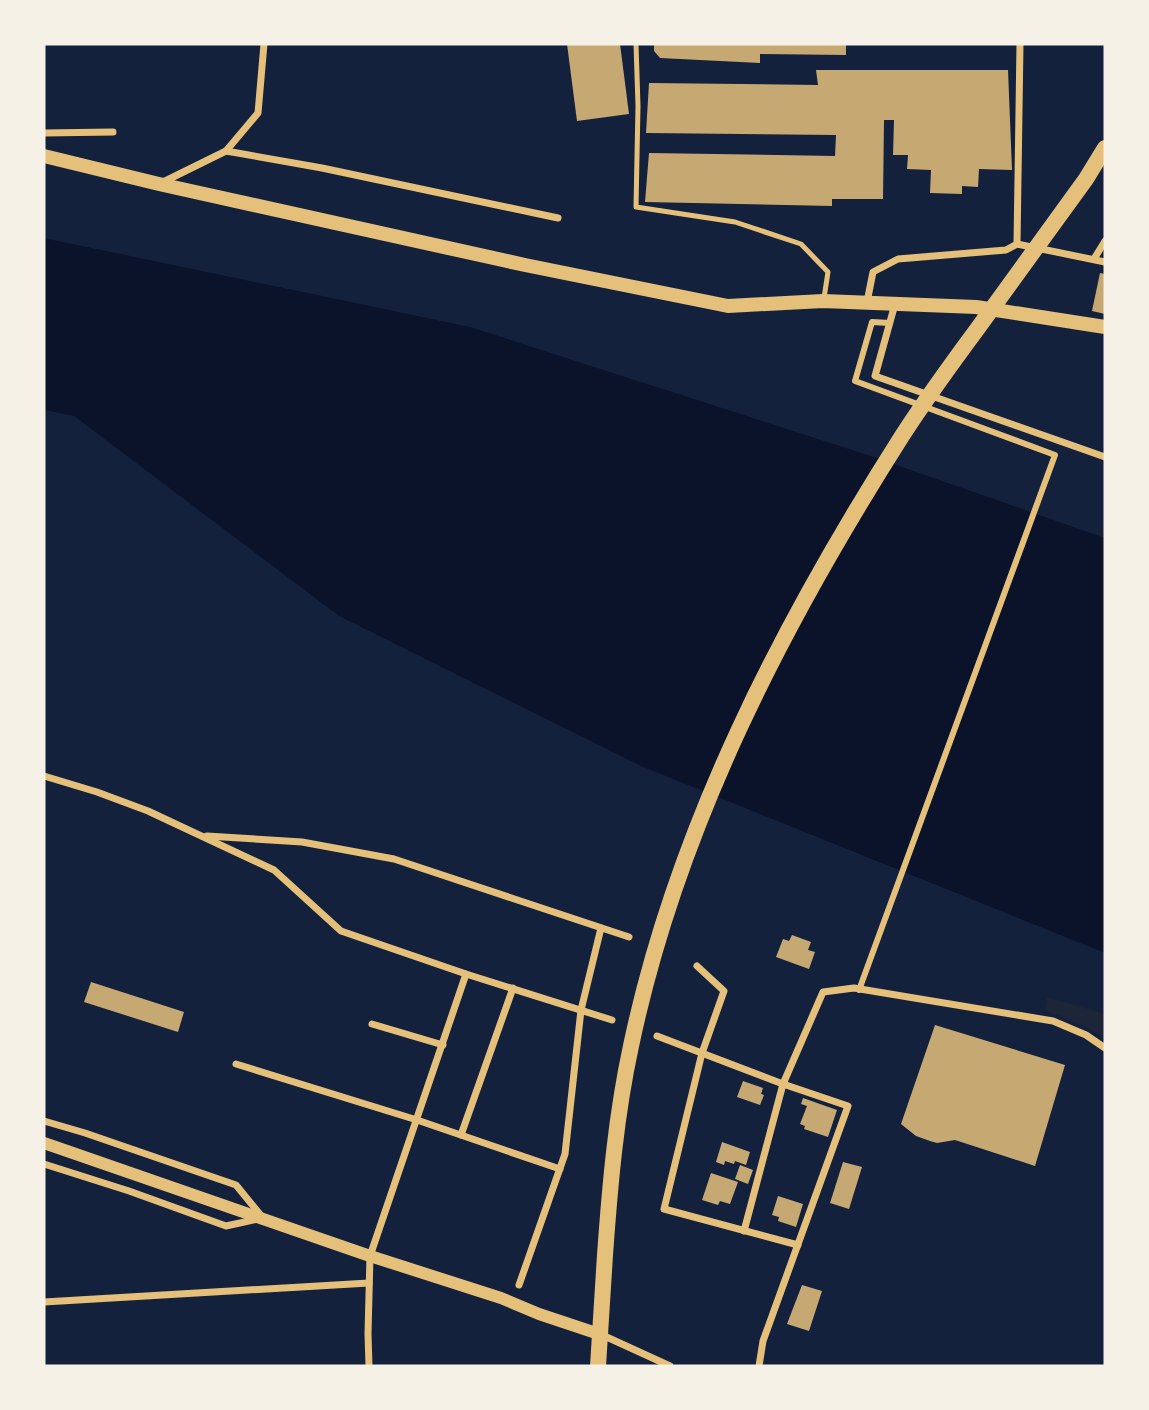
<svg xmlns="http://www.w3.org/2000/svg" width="1149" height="1410" font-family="Commissioner,sans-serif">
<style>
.green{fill:#1d2539}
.water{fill:#0b132b}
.building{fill:#c6a872}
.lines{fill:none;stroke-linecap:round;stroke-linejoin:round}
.service{stroke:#e5c07b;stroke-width:5}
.pedestrian{stroke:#e5c07b;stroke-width:6}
.minor{stroke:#e5c07b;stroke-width:7}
.tertiary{stroke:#e5c07b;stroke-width:12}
.secondary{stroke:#e5c07b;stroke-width:14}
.trunk{stroke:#e5c07b;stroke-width:16}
</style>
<rect width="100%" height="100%" fill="#14213d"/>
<!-- green -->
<polygon class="green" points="1047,997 1105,1014 1105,1038 1089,1028 1045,1010"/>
<!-- water -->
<polygon class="water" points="44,238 470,327 871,456 1105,538 1105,953 641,766 339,616 74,416 44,410"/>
<!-- building -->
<g class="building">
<polygon points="567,44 620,44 629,114 577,121"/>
<polygon points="654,44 846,44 846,55 760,54 760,63 660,58 654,51"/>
<polygon points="816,70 1008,70 1012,170 979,169 978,187 962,186 962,194 930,193 931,170 907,169 908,155 893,155 894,120 884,120 883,199 832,199 832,206 645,202 649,153 835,156 836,135 646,133 649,83 818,85"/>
<polygon points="1100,273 1105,274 1105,314 1092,311"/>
<polygon points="792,935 811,942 808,950 815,952 809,969 776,957 783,939 789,941"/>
<polygon points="91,982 184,1012 178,1032 84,1002"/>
<polygon points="935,1025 1065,1065 1035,1166 955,1140 937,1143 930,1141 916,1136 901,1124"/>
<polygon points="743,1081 763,1088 761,1094 764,1095 760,1105 737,1097"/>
<polygon points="803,1098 837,1110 828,1137 804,1129 805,1126 800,1124 807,1106 801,1104"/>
<polygon points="722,1142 750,1152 746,1165 735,1161 734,1164 725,1161 724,1165 716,1162"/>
<polygon points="843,1162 862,1167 849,1209 830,1203"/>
<polygon points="740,1165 753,1170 748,1184 735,1179"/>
<polygon points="711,1173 738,1182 730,1204 720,1201 718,1205 702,1200"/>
<polygon points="778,1196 803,1204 796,1227 778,1221 779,1217 772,1215"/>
<polygon points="802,1285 822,1291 809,1331 787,1324"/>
</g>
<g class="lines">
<!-- service -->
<polyline class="service" points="636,44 638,106 636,207 735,222 801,244 828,272 824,298"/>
<!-- pedestrian -->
<polyline class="pedestrian" points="859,990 1055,455 855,381 872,322 890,323"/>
<!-- minor -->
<g class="minor">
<polyline points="44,133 113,132"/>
<polyline points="226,151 322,168 558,218"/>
<polyline points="161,183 226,151 258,113 264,44"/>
<polyline points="1017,244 1020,44"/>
<polyline points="1094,259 1105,241"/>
<polyline points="867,302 873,272 898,259 1006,250 1017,244 1105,262"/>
<polyline points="895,304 875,376 1105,457"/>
<polyline points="44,776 97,792 148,811 274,870 341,931 466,974 612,1020"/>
<polyline points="207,836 302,842 394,859 629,937"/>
<polyline points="697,966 724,991 702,1053 664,1209 798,1245"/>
<polyline points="372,1024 443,1045"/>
<polyline points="657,1036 783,1084 848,1106 763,1341 759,1366"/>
<polyline points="236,1064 417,1120 560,1169"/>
<polyline points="44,1121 85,1133 236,1185 263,1218 226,1226 129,1191 44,1164"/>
<polyline points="461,1135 513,988"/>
<polyline points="744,1231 783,1084 823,992 854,988 1053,1021 1086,1035 1105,1048"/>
<polyline points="519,1285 565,1154 581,1010 601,928"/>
<polyline points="44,1302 369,1283"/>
<polyline points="600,1334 670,1366"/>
<polyline points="369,1366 368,1334 370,1256 466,974"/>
</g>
<!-- tertiary -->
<polyline class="tertiary" points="44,1143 370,1256 501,1298 539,1314 599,1334"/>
<!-- secondary -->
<polyline class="secondary" points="44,156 159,184 525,265 728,306 823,301 976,307 1105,327"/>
<!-- trunk -->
<path class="trunk" d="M598,1366C600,1329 603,1292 605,1255C610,1185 616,1115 631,1046C677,827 783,623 902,436C926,399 952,363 978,328C1014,278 1050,228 1086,179L1105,148"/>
</g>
<!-- border -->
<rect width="1149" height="1410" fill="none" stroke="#f6f1e7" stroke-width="91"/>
</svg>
